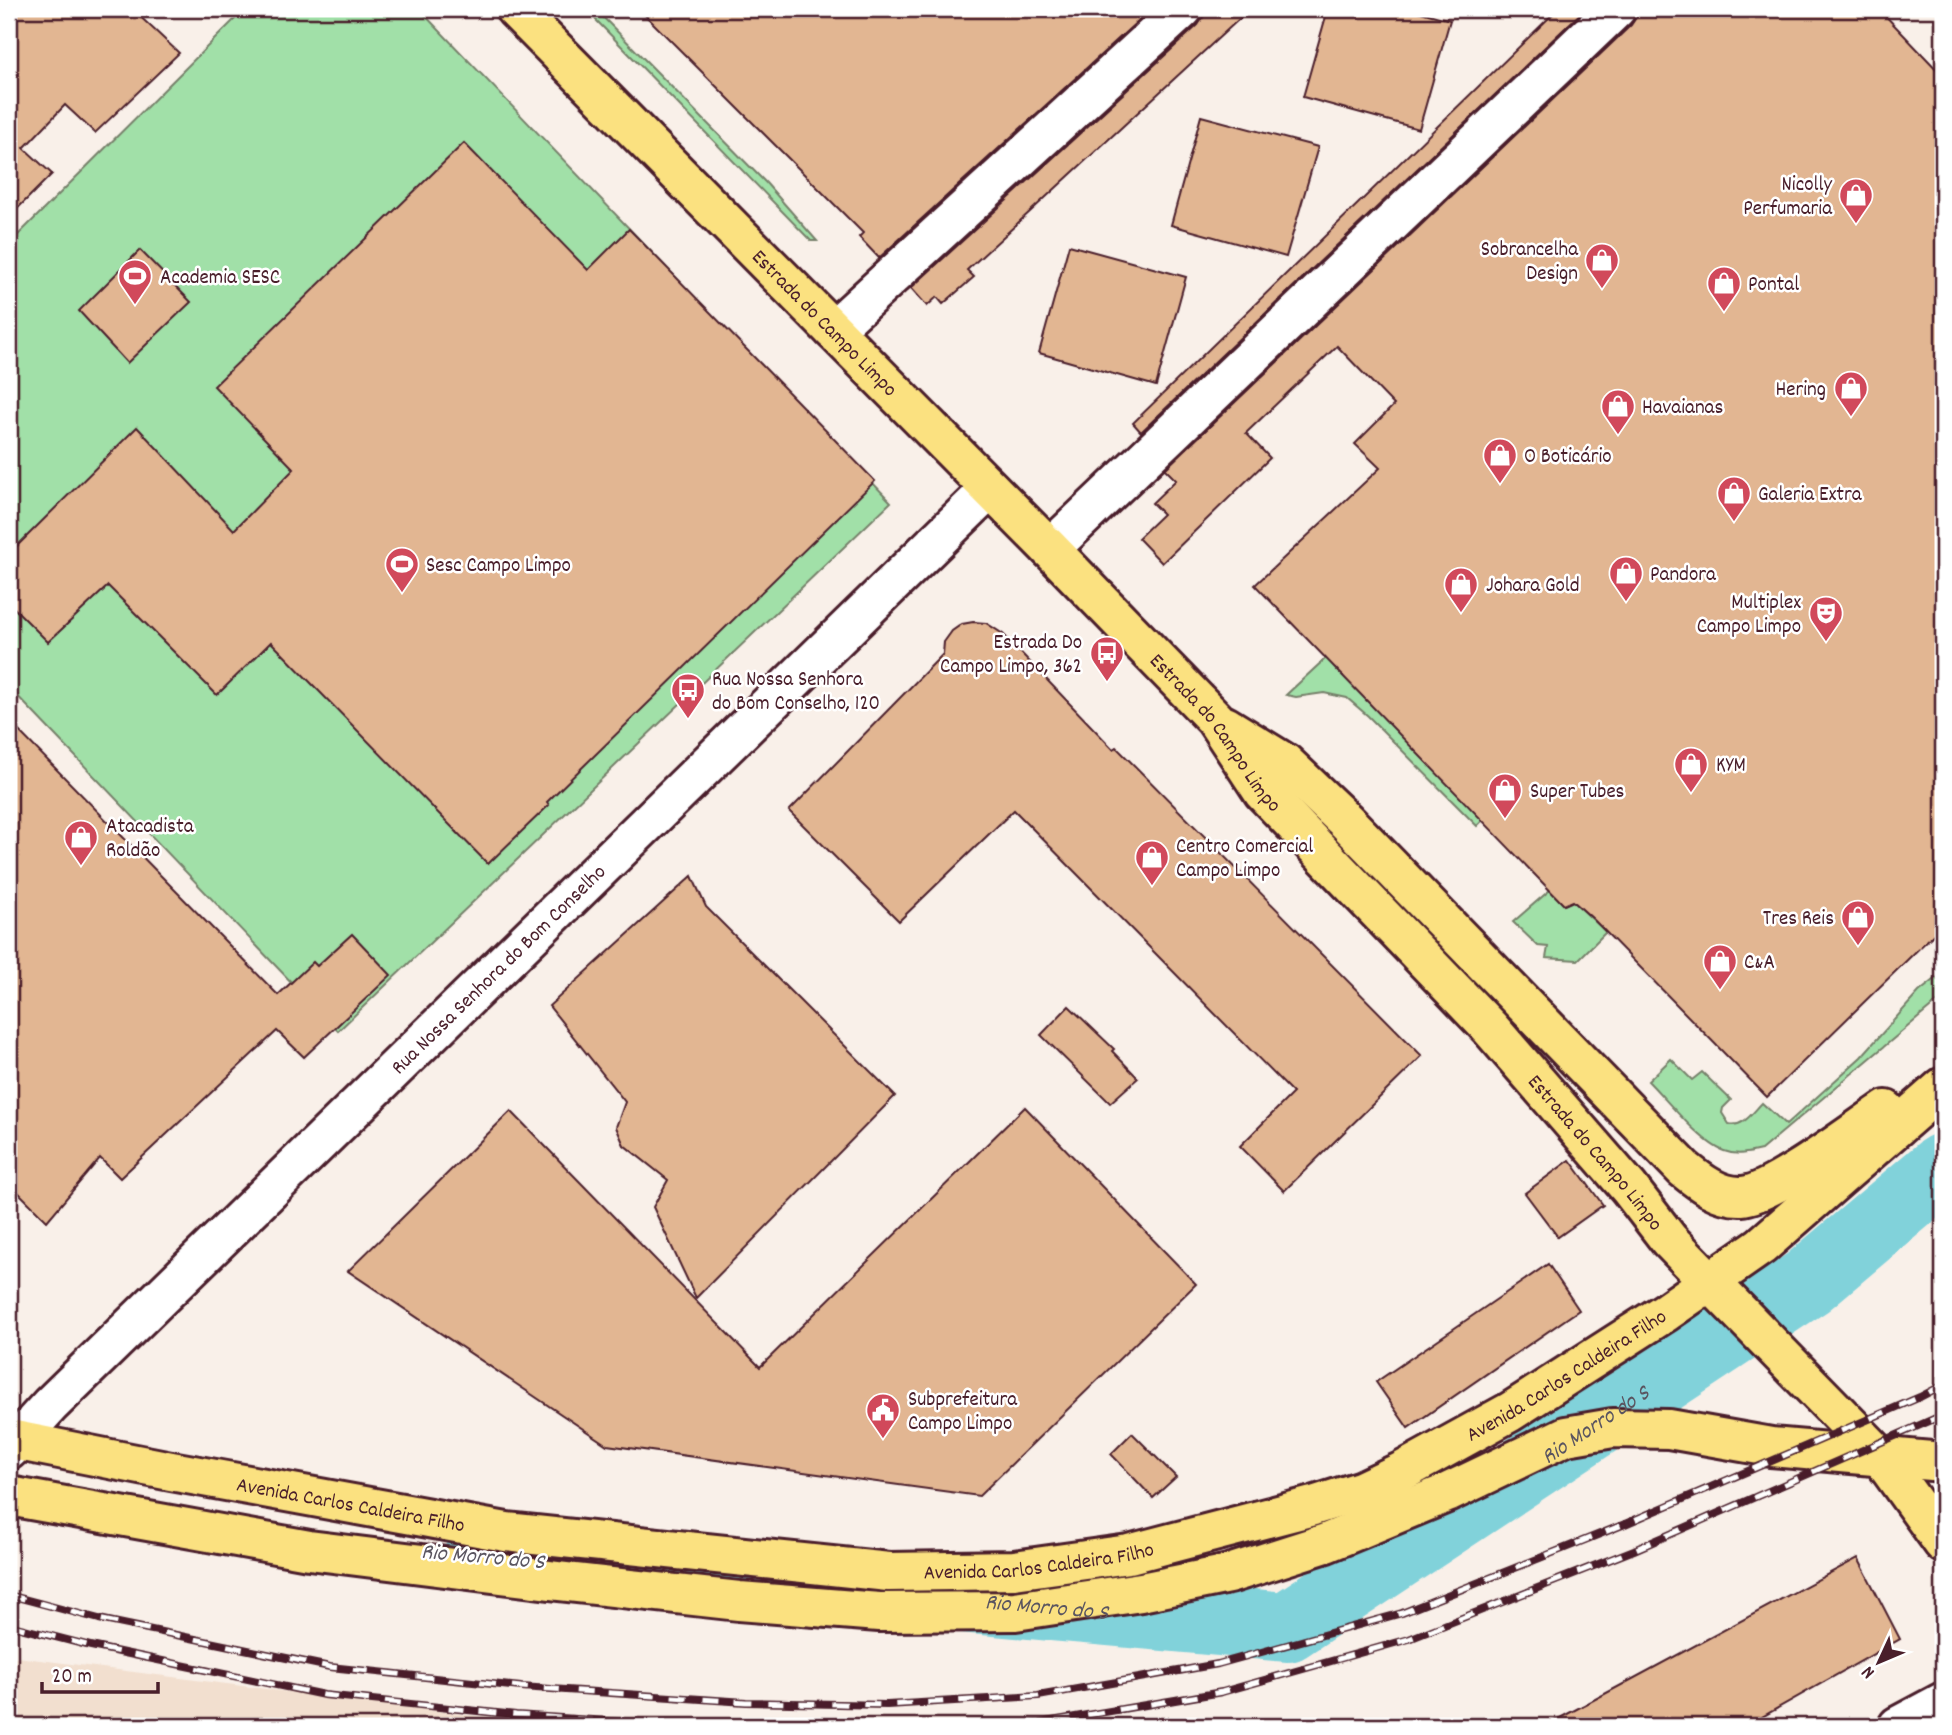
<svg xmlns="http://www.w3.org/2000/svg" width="1952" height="1735" font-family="Dekko,sans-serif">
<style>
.built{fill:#f2dfcf}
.green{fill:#a1e0a8;stroke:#76806a;stroke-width:2}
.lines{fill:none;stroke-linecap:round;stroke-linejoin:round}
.river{stroke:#81d2da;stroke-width:70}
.building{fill:#e2b692;stroke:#4a1f2b;stroke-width:2}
.street-casing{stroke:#4a1f2b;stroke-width:44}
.primary-casing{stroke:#4a1f2b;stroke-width:44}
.street{stroke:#fff;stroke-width:38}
.primary{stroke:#fbe180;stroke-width:38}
.rail-casing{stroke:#4a1f2b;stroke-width:8}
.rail{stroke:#fff;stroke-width:5;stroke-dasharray:16;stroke-linecap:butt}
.labels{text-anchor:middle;stroke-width:5;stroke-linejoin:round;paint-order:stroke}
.poi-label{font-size:21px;fill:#4a1f2b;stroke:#fff;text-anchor:start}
.street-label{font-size:21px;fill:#4a1f2b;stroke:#fff}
.water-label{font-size:23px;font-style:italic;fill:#5a5560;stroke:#fff}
</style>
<rect width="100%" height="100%" fill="#f9f0e9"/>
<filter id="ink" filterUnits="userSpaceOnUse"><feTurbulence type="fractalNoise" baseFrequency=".0143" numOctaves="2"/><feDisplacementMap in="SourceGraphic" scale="14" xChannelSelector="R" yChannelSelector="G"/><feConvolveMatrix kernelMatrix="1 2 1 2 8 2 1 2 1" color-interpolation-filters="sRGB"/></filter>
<g filter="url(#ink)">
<!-- built -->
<polygon class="built" points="9,1656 554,1726 9,1726"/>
<!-- green -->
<g class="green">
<polygon points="245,9 419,9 891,502 338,1031 9,687 9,244"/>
<polygon points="596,10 766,183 817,241 811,241 596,20 592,15"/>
<polygon points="1326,658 1483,820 1477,826 1368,716 1347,698 1324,693 1296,697 1286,695"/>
<polygon points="1550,890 1564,905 1573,901 1606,932 1578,960 1546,958 1548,947 1538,946 1513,922"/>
<path d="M1943,973V997L1761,1150C1749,1153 1737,1156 1724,1151C1701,1143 1666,1099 1648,1081L1671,1059L1692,1080L1702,1072L1731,1100L1723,1108L1722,1113L1729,1124C1743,1128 1753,1112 1762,1103L1786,1125L1861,1057L1919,992Z"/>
</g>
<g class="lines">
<!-- river -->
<path class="river" id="s1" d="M479,1555L1287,1627L1808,1282L1943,1168"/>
</g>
<!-- building -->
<g class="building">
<polygon points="9,9 132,9 179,53 95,133 65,105 24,148 52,174 9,217"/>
<polygon points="639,9 1151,9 879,258 859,237 863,233"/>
<polygon points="1204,9 1250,9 967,270 974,277 943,304 937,297 927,306 911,288 1198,25 1204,16"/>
<polygon points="1328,9 1410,9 1450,20 1419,129 1303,97"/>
<polygon points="1558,9 1585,9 1141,432 1133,423"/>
<polygon points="1637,9 1879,9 1943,76 1943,925 1767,1097 1593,919 1573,901 1564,905 1255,585 1380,468 1355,444 1394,405 1337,346 1246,433 1270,458 1162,563 1138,538 1163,514 1152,503 1176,480 1165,469 1631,25 1637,16"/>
<polygon points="1201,116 1318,147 1286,257 1171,225"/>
<polygon points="464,143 588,270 629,229 875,481 547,802 549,805 488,864 271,642 217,695 108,586 48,642 9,603 9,554 137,427 234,530 294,469 214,386"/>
<polygon points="1069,245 1186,277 1156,386 1039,353"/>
<polygon points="140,250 191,302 127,363 79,311"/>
<polygon points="973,622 986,623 1003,634 1113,749 1116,747 1422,1056 1284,1191 1240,1146 1293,1093 1014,810 899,921 789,811 943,654 944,642 952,631 962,624"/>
<polygon points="9,721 278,995 313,962 317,966 352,934 391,975 304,1057 277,1031 120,1178 100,1158 47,1221 9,1183"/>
<polygon points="692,876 706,907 895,1096 696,1298 653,1207 668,1180 624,1145 616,1127 625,1102 549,1006"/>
<polygon points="1069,1006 1114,1049 1112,1051 1138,1078 1110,1103 1041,1035"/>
<polygon points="1025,1107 1196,1284 979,1496 607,1445 348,1271 511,1111 760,1367"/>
<polygon points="1570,1160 1603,1205 1558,1237 1525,1193"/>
<polygon points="1548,1264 1579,1310 1408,1428 1376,1382"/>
<polygon points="1132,1433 1176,1477 1153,1498 1111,1454"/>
<polygon points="1858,1558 1900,1639 1746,1726 1545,1726"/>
</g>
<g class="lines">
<!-- street casing -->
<g class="street-casing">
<g id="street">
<polyline points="833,330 1183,9"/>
<polyline points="1050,549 1616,9"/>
<path id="s2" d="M9,1450L50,1405L990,489"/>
<polyline points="1898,1726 1943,1702"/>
</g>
</g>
<!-- primary casing -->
<g class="primary-casing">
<g id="primary">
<path id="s3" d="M515,9L1050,549L1215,719L1263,792L1490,1028L1629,1188L1669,1240L1881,1457L1943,1543"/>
<path d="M1225,726L1285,763L1346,821L1684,1169C1700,1182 1719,1197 1742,1196C1773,1194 1856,1130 1886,1110"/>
<path id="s4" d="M9,1439L171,1471L506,1532L889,1572L1014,1570L1129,1554L1313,1506L1363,1490L1401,1472L1510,1412L1666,1312L1761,1246L1943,1087"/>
<polyline points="9,1496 309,1550 558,1581 739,1601 879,1612 1015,1611 1141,1592 1229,1574 1326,1543 1447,1493 1566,1436 1613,1428 1669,1429 1771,1447 1943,1462"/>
</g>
</g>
<!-- street -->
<use href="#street" class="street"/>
<!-- primary -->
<use href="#primary" class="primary"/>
<!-- rail casing -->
<g class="rail-casing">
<g id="rail">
<polyline points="9,1595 99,1619 330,1667 521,1687 746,1702 887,1705 1038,1696 1218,1664 1402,1613 1625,1524 1920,1397 1943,1385"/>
<polyline points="9,1625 91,1646 324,1695 516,1715 682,1726"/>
<polyline points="992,1726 1040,1723 1222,1692 1409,1639 1634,1550 1943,1415"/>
</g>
</g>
<!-- rail -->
<use href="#rail" class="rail"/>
</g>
</g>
<!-- icons -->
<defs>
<g id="shop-pin" transform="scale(1.75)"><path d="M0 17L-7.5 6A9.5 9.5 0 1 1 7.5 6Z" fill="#d1495b" stroke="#fff"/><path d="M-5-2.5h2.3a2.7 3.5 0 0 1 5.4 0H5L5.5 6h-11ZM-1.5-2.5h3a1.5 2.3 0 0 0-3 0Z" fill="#fff"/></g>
<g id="stadium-pin" transform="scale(1.75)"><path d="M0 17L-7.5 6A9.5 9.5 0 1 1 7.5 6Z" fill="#d1495b" stroke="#fff"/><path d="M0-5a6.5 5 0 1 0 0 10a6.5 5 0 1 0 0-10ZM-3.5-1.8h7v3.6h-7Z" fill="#fff"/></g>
<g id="theatre-pin" transform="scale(1.75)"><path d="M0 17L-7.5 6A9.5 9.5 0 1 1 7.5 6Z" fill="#d1495b" stroke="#fff"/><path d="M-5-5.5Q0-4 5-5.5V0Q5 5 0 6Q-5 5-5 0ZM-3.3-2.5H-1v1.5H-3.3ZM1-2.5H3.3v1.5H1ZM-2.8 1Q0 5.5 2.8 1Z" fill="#fff"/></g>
<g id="bus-pin" transform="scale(1.75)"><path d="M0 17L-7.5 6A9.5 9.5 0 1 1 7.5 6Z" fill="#d1495b" stroke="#fff"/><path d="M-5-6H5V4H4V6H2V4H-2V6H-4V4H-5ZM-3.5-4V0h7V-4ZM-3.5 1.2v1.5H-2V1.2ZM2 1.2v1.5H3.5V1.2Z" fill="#fff"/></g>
<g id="civic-pin" transform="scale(1.75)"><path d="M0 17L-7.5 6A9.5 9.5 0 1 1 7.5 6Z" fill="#d1495b" stroke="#fff"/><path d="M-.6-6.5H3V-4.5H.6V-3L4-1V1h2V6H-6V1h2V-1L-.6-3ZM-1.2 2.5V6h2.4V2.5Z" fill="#fff"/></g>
</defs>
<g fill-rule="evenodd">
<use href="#shop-pin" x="1856" y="195"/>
<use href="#shop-pin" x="1602" y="260"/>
<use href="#stadium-pin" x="135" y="276"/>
<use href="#shop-pin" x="1724" y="283"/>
<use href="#shop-pin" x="1851" y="388"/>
<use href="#shop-pin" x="1618" y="406"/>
<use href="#shop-pin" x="1500" y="455"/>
<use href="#shop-pin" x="1734" y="493"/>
<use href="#stadium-pin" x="402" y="564"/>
<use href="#shop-pin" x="1626" y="573"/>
<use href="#shop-pin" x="1461" y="584"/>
<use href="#theatre-pin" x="1826" y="613"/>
<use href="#bus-pin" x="1107" y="653"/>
<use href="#bus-pin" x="688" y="690"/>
<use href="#shop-pin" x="1691" y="764"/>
<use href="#shop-pin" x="1505" y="790"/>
<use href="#shop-pin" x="81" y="837"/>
<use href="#shop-pin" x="1152" y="857"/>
<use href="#shop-pin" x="1858" y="917"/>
<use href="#shop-pin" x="1720" y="961"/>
<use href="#civic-pin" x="883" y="1410"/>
</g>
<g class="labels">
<!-- poi labels -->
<g class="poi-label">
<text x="1832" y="190" text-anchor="end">Nicolly<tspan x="1832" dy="24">Perfumaria</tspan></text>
<text x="1578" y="255" text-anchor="end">Sobrancelha<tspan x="1578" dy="24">Design</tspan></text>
<text x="160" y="283">Academia SESC</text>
<text x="1748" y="290">Pontal</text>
<text x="1826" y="395" text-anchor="end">Hering</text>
<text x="1642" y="413">Havaianas</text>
<text x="1524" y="462">O Boticário</text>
<text x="1758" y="500">Galeria Extra</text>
<text x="426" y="571">Sesc Campo Limpo</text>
<text x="1650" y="580">Pandora</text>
<text x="1486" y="591">Johara Gold</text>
<text x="1801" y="608" text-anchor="end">Multiplex<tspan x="1801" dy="24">Campo Limpo</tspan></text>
<text x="1082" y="648" text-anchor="end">Estrada Do<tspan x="1082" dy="24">Campo Limpo, 362</tspan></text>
<text x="712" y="685">Rua Nossa Senhora<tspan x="712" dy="24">do Bom Conselho, 120</tspan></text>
<text x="1716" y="771">KYM</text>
<text x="1530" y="797">Super Tubes</text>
<text x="106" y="832">Atacadista<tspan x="106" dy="24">Roldão</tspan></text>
<text x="1176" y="852">Centro Comercial<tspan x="1176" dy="24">Campo Limpo</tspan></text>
<text x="1834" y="924" text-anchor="end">Tres Reis</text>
<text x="1744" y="968">C&amp;A</text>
<text x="908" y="1405">Subprefeitura<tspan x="908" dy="24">Campo Limpo</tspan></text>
</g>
<!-- street labels -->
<g class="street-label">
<text dy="7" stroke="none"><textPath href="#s3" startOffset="441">Estrada do Campo Limpo</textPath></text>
<text dy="7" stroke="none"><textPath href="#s3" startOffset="1008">Estrada do Campo Limpo</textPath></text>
<text dy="7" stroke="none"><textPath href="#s2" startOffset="686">Rua Nossa Senhora do Bom Conselho</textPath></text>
<text dy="7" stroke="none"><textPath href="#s3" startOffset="1575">Estrada do Campo Limpo</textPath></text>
<text dy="7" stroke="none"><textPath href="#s4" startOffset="1608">Avenida Carlos Caldeira Filho</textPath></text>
<text dy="7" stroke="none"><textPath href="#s4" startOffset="348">Avenida Carlos Caldeira Filho</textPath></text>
<text dy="7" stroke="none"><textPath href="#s4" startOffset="1041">Avenida Carlos Caldeira Filho</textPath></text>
</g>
<!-- water labels -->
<g class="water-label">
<text dy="8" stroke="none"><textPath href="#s1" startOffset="1180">Rio Morro do S</textPath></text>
<text transform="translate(483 1555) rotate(5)" y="8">Rio Morro do S</text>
<text dy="8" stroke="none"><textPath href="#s1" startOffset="570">Rio Morro do S</textPath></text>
</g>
</g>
<!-- margin -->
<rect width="1952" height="1735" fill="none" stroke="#fff" stroke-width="35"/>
<rect x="18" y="18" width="1917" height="1700" fill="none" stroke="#4a1f2b" stroke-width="2.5" filter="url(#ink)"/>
<!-- north arrow -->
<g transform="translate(1879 1662) rotate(226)" stroke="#ffffff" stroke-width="5" paint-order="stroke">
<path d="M0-5L12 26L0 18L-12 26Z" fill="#4a1f2b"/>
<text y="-10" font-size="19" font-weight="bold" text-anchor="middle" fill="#4a1f2b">N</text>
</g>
<!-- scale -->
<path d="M42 1682v10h116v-10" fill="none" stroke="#4a1f2b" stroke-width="3.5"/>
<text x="52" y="1682" font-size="21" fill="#4a1f2b" stroke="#ffffff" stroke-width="5" paint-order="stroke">20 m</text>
</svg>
